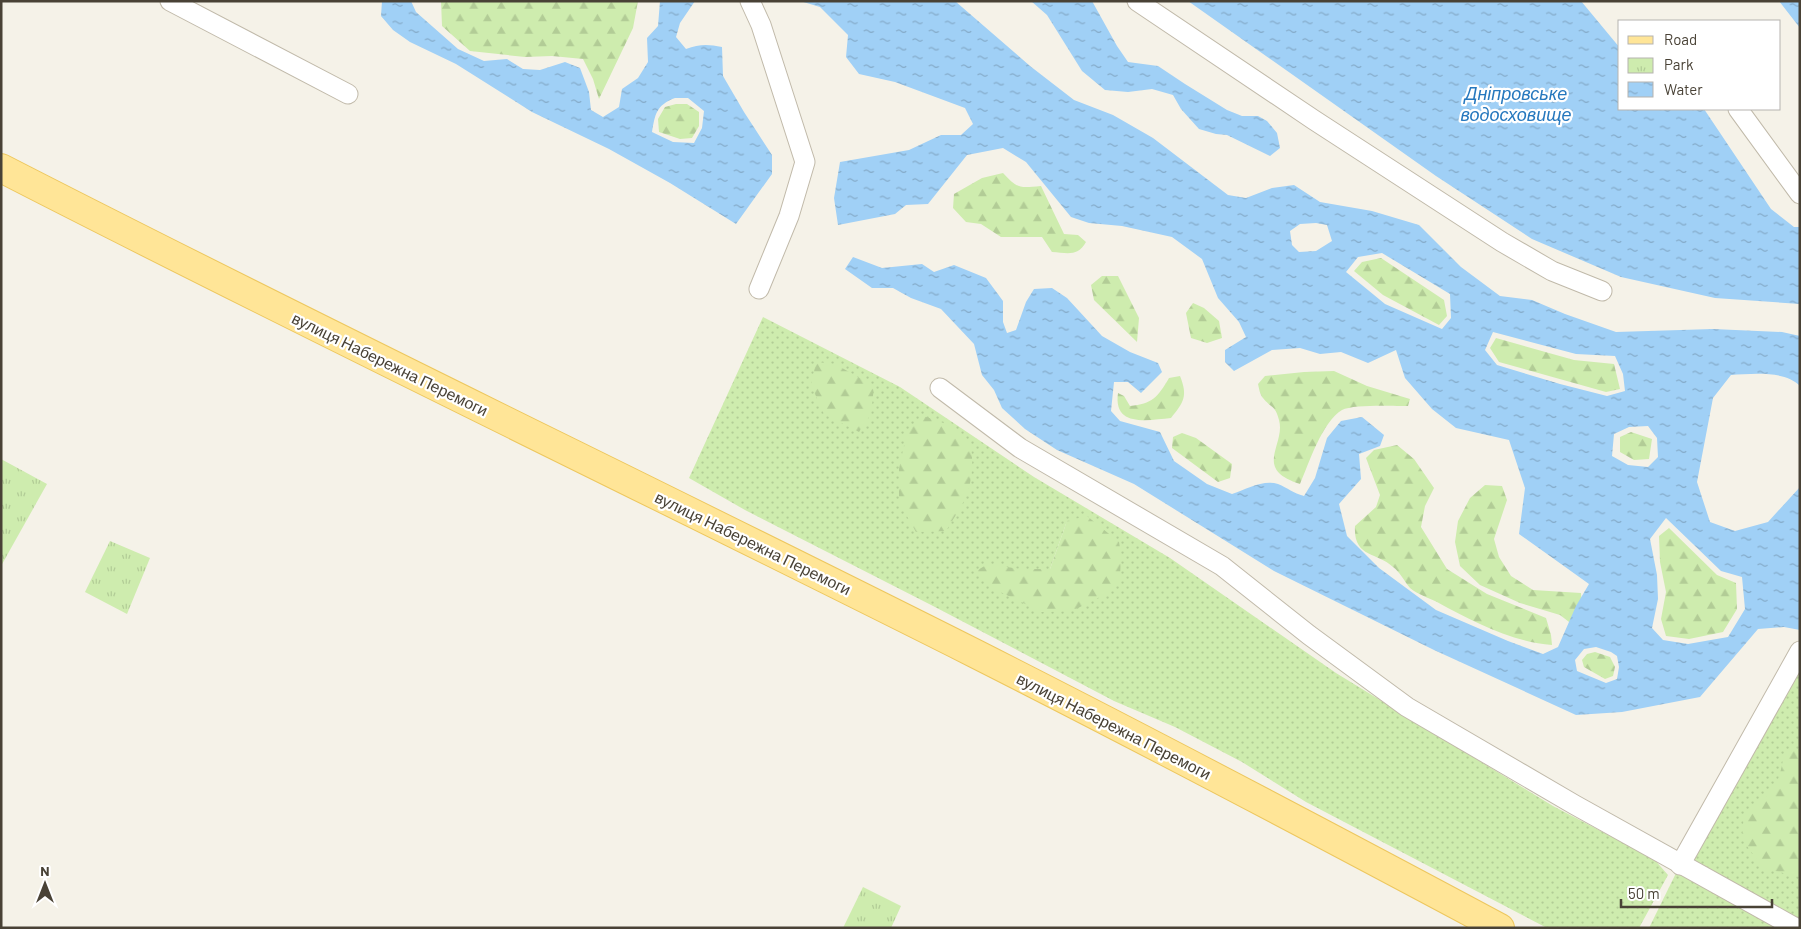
<svg xmlns="http://www.w3.org/2000/svg" width="1801" height="929" font-family="Barlow,sans-serif">
<style>
.grass{fill:url(#grass-dots);fill-rule:evenodd}
.forest{fill:url(#forest-firs)}
.park{fill:url(#park-tufts)}
.water{fill:url(#water-ripples);fill-rule:evenodd}
.lines{fill:none;stroke-linecap:round;stroke-linejoin:round}
.street-casing{stroke:#c1baaa;stroke-width:21}
.primary-casing{stroke:#edc75e;stroke-width:30}
.street{stroke:#fff;stroke-width:19}
.primary{stroke:#ffe597;stroke-width:28}
.labels{text-anchor:middle;stroke-width:4.5;stroke-linejoin:round;paint-order:stroke}
.street-label{font-size:16px;fill:#494236;stroke:#fff}
.water-label{font-size:18px;font-style:italic;fill:#2678be;stroke:#fff}
</style>
<defs>
<pattern id="grass-dots" width="8" height="8" patternUnits="userSpaceOnUse" patternTransform="scale(1.25)"><rect width="8" height="8" fill="#ceecae"/><path d="M2 2h.1M6 6h.1" fill="none" stroke="#b2cc96" stroke-width="1.8" stroke-linecap="round"/></pattern>
<pattern id="forest-firs" width="22" height="20" patternUnits="userSpaceOnUse" patternTransform="scale(1.25)"><rect width="22" height="20" fill="#ceecae"/><path d="M5 1l3.5 6h-7zM16 11l3.5 6h-7z" fill="#b2cc96"/></pattern>
<pattern id="park-tufts" width="24" height="20" patternUnits="userSpaceOnUse" patternTransform="scale(1.25)"><rect width="24" height="20" fill="#ceecae"/><path d="M3 7l-1-3M5 7V3M7 7l1-3M15 17l-1-3M17 17v-4M19 17l1-3" fill="none" stroke="#b2cc96"/></pattern>
<pattern id="water-ripples" width="26" height="14" patternUnits="userSpaceOnUse" patternTransform="scale(1.25)"><rect width="26" height="14" fill="#a0d0f6"/><path d="M2 4q2-2 4 0t4 0M15 11q2-2 4 0t4 0" fill="none" stroke="#84aac8"/></pattern>
</defs>
<rect width="100%" height="100%" fill="#f5f2e8"/>
<!-- grass -->
<g class="grass">
<path d="M763,317L900,387L1034,477L1170,558L1336,673L1553,806L1654,859L1668,875L1639,928H1547L1306,802L1242,762L1175,727L1114,701L935,607L745,510L689,478ZM1067,521L1042,612L1020,569H1050Z"/>
<polygon points="1800,650 1800,928 1649,928 1680,865"/>
</g>
<!-- forest -->
<g class="forest">
<polygon points="441,1 638,1 633,28 599,99 593,79 583,59 552,56 525,57 470,51 442,26"/>
<polygon points="676,104 687,104 699,112 699,126 692,138 680,139 659,132 658,119 665,107"/>
<path d="M1003,173C1018,189 1019,188 1041,186L1064,234L1078,235L1086,242C1078,257 1067,253 1052,252L1042,237H1001L981,224L966,222L953,208L954,194L982,178Z"/>
<polygon points="1381,258 1444,300 1447,316 1439,325 1383,295 1354,271 1362,262"/>
<polygon points="1102,276 1118,276 1139,318 1137,342 1094,300 1091,285"/>
<polygon points="1193,303 1204,308 1219,321 1222,338 1207,343 1191,338 1186,313"/>
<polygon points="1496,338 1574,360 1614,364 1620,389 1606,392 1499,362 1490,348"/>
<polygon points="816,362 835,364 874,386 871,414 859,432 824,414 811,385"/>
<path d="M1334,371L1367,386L1410,399L1408,406C1394,406 1353,404 1342,410C1322,422 1309,463 1300,484C1252,469 1286,445 1279,420C1275,405 1272,409 1263,398C1260,395 1259,388 1258,384L1265,376L1304,372Z"/>
<path d="M1180,376C1188,396 1184,402 1171,418C1149,420 1113,428 1118,393L1124,396L1130,406C1152,404 1158,397 1169,378Z"/>
<path d="M922,416C938,420 954,426 966,438C976,448 972,482 967,494C962,507 953,519 946,531L916,532L899,502V469L907,431Z"/>
<polygon points="1631,432 1652,439 1649,459 1634,460 1620,452 1620,437"/>
<polygon points="1182,433 1196,438 1232,464 1230,478 1218,482 1172,448 1173,437"/>
<path d="M1397,445L1414,459L1434,488L1425,506L1421,527L1447,569L1487,594L1546,618L1551,635L1552,645C1511,642 1472,621 1437,602C1429,598 1417,594 1410,588C1404,581 1400,572 1393,567C1377,552 1353,558 1355,526L1376,507L1380,495L1366,458L1374,450Z"/>
<polygon points="1485,485 1502,486 1507,500 1494,539 1499,557 1511,576 1533,590 1581,593 1582,610 1573,625 1560,615 1520,603 1480,585 1460,566 1455,542 1458,521 1470,498"/>
<polygon points="1087,516 1119,542 1121,554 1120,578 1102,596 1072,611 1042,612 990,587 976,571 988,564 1020,569 1050,569 1067,521"/>
<polygon points="1669,528 1717,575 1736,583 1737,609 1723,632 1689,639 1666,636 1661,619 1666,592 1660,562 1659,536"/>
<polygon points="1595,652 1610,657 1615,667 1613,676 1605,679 1584,667 1582,660 1587,654"/>
<path d="M1800,748V877L1763,868L1742,839L1744,813C1773,793 1778,790 1784,754Z"/>
</g>
<!-- park -->
<g class="park">
<polygon points="1,459 47,484 1,566"/>
<polygon points="110,541 150,558 127,614 85,592"/>
<polygon points="863,887 901,906 891,928 843,928"/>
</g>
<!-- water -->
<g class="water">
<path d="M382,1H411L416,12L458,49L484,61L507,59L523,69L540,70L565,62L580,68L589,92L591,110L603,117L619,107L622,89L638,78L648,62L647,38L658,26L660,1H695L680,23L676,37L686,49C699,44 708,44 722,47L723,76L744,112L772,155V174L736,224L670,183L609,149L532,112L456,64L410,42L393,30L381,16ZM675,98H688L704,111L702,128L694,143L673,142L652,132C655,115 656,105 675,98Z"/>
<path d="M800,1H955L1030,66L1074,100L1113,115L1153,138L1228,195L1246,198L1272,188L1294,185L1320,202L1372,211L1419,225L1461,267L1500,296L1532,300L1565,314L1616,332L1713,329L1782,332L1800,336V386C1785,370 1751,374 1731,375L1713,398L1697,482L1710,522L1735,531L1768,522L1800,487V630L1784,627L1758,629L1700,697L1622,712L1576,715L1434,650L1274,571L1134,484L1057,450L1025,429L1002,408L994,390L982,375L974,344L941,309L911,298L893,288H872L845,269L853,257L882,268L922,264L934,272L954,265L986,278L1003,301V322L1007,333L1016,330L1026,302L1034,289L1052,288L1067,298L1102,336L1130,352L1158,363L1162,372L1141,393L1128,382H1114L1111,411L1120,421L1160,432L1174,461L1207,484L1232,494C1246,489 1264,479 1278,484C1288,488 1293,493 1304,496L1315,478L1327,438L1341,421L1362,417L1384,435L1380,446L1359,454L1361,479L1339,504L1347,536L1379,568L1436,610L1508,641L1543,654L1558,647L1576,606L1589,584L1519,534L1525,488L1509,440L1456,428L1432,409L1405,378L1396,350L1368,363L1341,352L1320,354L1300,348L1272,350L1234,371L1225,362V350L1246,337L1239,322L1218,298L1202,259L1172,237L1122,226L1089,223L1071,217L1026,162L1003,148L967,155L928,204L906,205L895,214L838,225L834,198L840,162L909,150L941,135H961L973,124L965,108L895,82L859,74L846,57L848,35L820,7ZM1316,223L1327,225L1332,241L1316,251L1299,252L1292,245L1290,231L1300,224ZM1382,253L1450,294L1451,318L1442,329L1385,304L1346,272L1358,257ZM1493,332L1576,354L1615,356L1623,374L1625,391L1607,396L1560,384L1497,365L1485,350ZM1648,426L1657,438L1658,457L1648,467L1628,465L1612,456L1614,434L1629,427ZM1666,518L1721,571L1742,577L1745,609L1728,637L1688,644L1663,640L1652,628L1658,599L1657,575L1650,539ZM1596,647L1611,652L1617,656L1619,667L1617,679L1606,683L1577,671L1575,660L1584,649Z"/>
<polygon points="1031,1 1092,1 1117,46 1128,62 1158,66 1185,84 1227,110 1242,116 1258,116 1267,121 1277,133 1280,148 1270,156 1227,135 1216,134 1199,129 1181,109 1173,95 1152,89 1128,92 1105,90 1082,71 1047,15"/>
<polygon points="1188,1 1581,1 1620,48 1620,109 1704,109 1771,209 1794,227 1800,227 1800,304 1715,298 1621,277 1532,239 1436,176"/>
<polygon points="1779,1 1800,1 1800,29 1800,28"/>
</g>
<g class="lines">
<!-- street casing -->
<g class="street-casing">
<g id="street">
<polyline points="170,1 348,94"/>
<polyline points="750,1 761,25 805,162 789,216 759,289"/>
<polyline points="1137,1 1314,120 1502,242 1552,271 1602,291"/>
<polyline points="1738,109 1800,194"/>
<polyline points="940,388 1020,448 1222,566 1309,635 1407,707 1575,805 1796,928"/>
<polyline points="1680,865 1800,651"/>
</g>
</g>
<!-- primary casing -->
<g class="primary-casing">
<path id="primary" d="M1,168C324,334 652,491 976,654C1152,743 1326,835 1500,928"/>
</g>
<!-- street -->
<use href="#street" class="street"/>
<!-- primary -->
<use href="#primary" class="primary"/>
</g>
<g class="labels">
<!-- street labels -->
<g class="street-label">
<text transform="translate(390 364) rotate(26)" y="6">вулиця Набережна Перемоги</text>
<text transform="translate(753 543) rotate(26)" y="6">вулиця Набережна Перемоги</text>
<text transform="translate(1114 726) rotate(27)" y="6">вулиця Набережна Перемоги</text>
</g>
<!-- water labels -->
<g class="water-label">
<text x="1516" y="100">Дніпровське<tspan x="1516" dy="21">водосховище</tspan></text>
</g>
</g>
<!-- border -->
<rect width="1801" height="929" fill="none" stroke="#494236" stroke-width="5"/>
<!-- legend -->
<rect x="1618" y="20" width="162" height="90" fill="#ffffff" stroke="#b6b3af"/>
<rect x="1628" y="36" width="25" height="8" fill="#ffe597" stroke="#b6b3af"/>
<text x="1664" y="45" font-size="15" fill="#494236">Road</text>
<rect x="1628" y="58" width="25" height="15" fill="url(#park-tufts)" stroke="#b6b3af"/>
<text x="1664" y="70" font-size="15" fill="#494236">Park</text>
<rect x="1628" y="82" width="25" height="15" fill="url(#water-ripples)" stroke="#b6b3af"/>
<text x="1664" y="95" font-size="15" fill="#494236">Water</text>
<!-- north arrow -->
<g transform="translate(45 884)" stroke="#ffffff" stroke-width="4" paint-order="stroke">
<path d="M0-4L9 19L0 12L-9 19Z" fill="#494236"/>
<text y="-8" font-size="14" font-weight="bold" text-anchor="middle" fill="#494236">N</text>
</g>
<!-- scale -->
<path d="M1621 899v8h151v-8" fill="none" stroke="#494236" stroke-width="2.5"/>
<text x="1628" y="899" font-size="15" fill="#494236" stroke="#ffffff" stroke-width="4" paint-order="stroke">50 m</text>
</svg>
